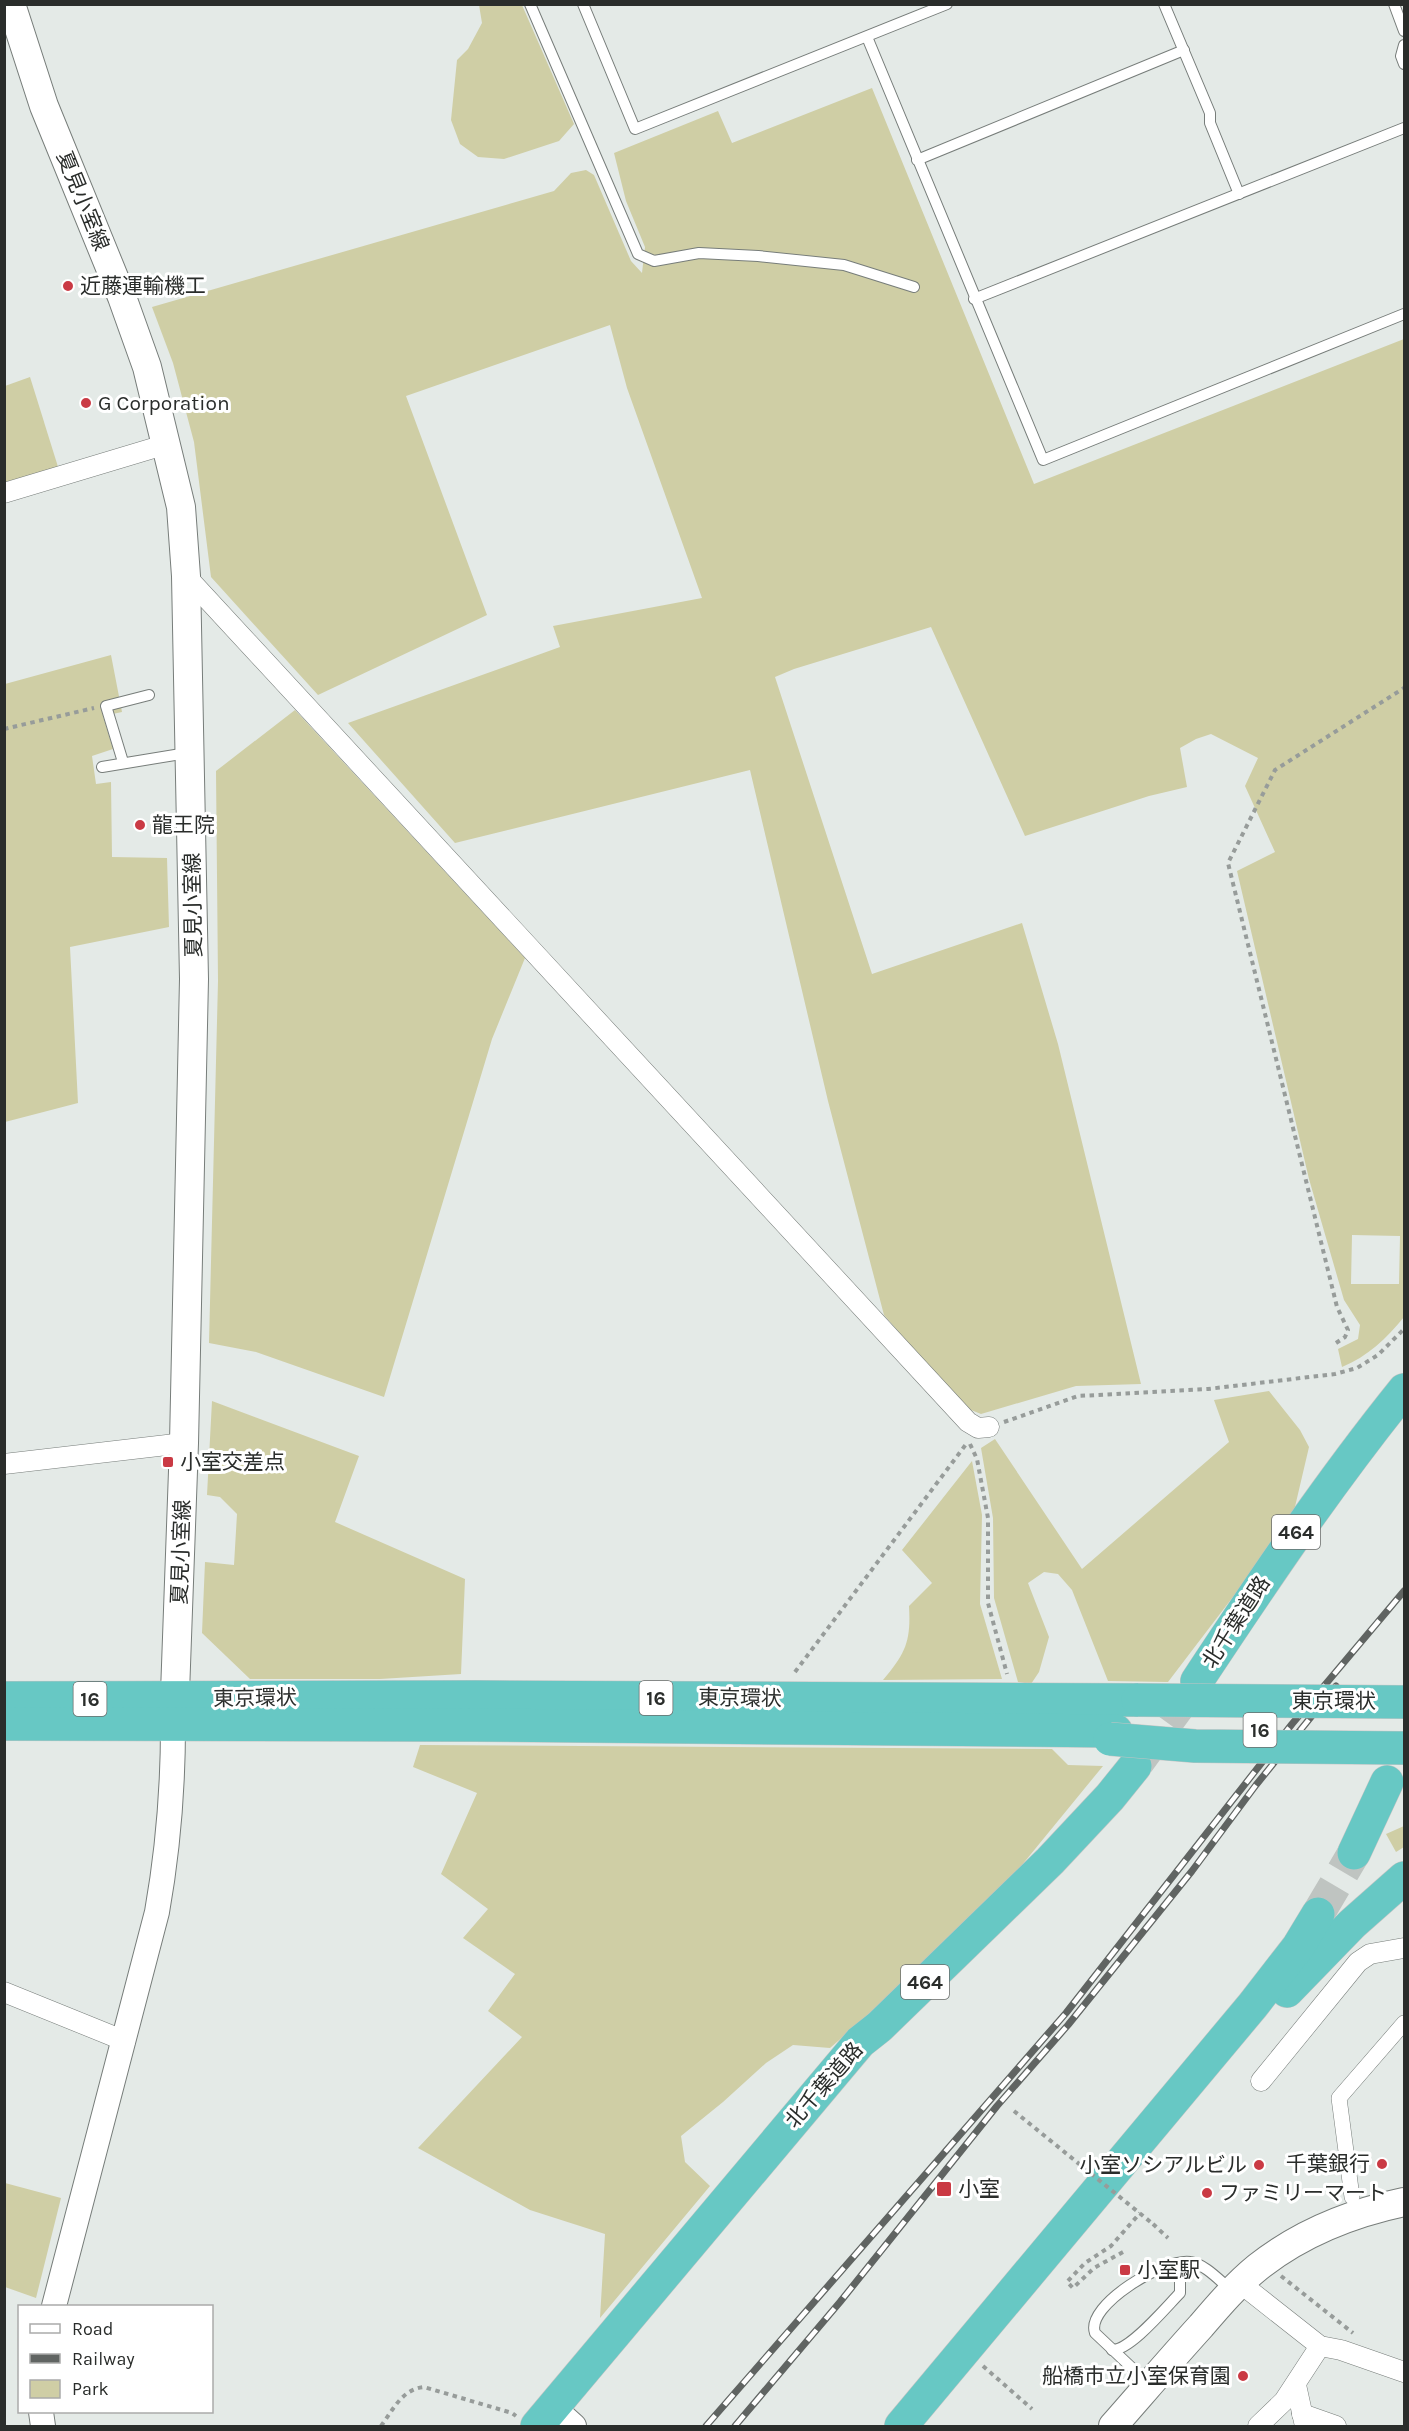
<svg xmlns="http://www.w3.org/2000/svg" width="1409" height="2431" font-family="Karla,'Noto Sans JP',sans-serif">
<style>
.green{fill:#cfcea5;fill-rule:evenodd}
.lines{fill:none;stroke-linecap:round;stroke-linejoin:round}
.trunk-tunnel{stroke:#bfc4c1;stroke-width:33;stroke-dasharray:33 16;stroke-linecap:butt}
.service-casing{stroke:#777d7a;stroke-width:12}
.pedestrian-casing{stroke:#777d7a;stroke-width:16}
.minor-casing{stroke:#777d7a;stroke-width:21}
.tertiary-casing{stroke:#777d7a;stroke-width:26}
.secondary-casing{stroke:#777d7a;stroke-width:30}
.trunk-casing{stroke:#c3c4c4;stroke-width:34}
.path{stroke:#979c9a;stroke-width:4;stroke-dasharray:4.5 4.5;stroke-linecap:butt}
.service{stroke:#fff;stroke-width:10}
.pedestrian{stroke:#fff;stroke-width:15}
.minor{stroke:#fff;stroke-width:20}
.tertiary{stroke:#fff;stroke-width:24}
.secondary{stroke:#fff;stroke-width:28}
.trunk{stroke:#67c8c4;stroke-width:33}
.rail-casing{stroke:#606462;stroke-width:7}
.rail{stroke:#fff;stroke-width:4.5;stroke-dasharray:14;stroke-linecap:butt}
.trunk-bridge-casing{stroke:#c3c4c4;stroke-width:34;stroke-linecap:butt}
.path-bridge{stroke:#979c9a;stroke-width:4;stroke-dasharray:4.5 4.5;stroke-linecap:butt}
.trunk-bridge{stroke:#67c8c4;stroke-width:33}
.poi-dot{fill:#ca3a44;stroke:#fff;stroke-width:2}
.labels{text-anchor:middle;stroke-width:6;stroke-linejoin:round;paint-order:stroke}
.shield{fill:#fff;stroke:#6a6c6b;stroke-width:1.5}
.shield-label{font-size:20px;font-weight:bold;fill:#2a2d2b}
.street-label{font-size:21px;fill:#2a2d2b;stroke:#fff}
.poi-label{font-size:21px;fill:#2a2d2b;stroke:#fff;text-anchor:start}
</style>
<rect width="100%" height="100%" fill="#e4eae7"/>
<!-- green -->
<g class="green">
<polygon points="479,5 522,5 574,124 559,141 504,159 478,157 460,144 451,120 457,60 468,49 482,23"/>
<path d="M872,88L1034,484L1404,339V1317C1387,1338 1367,1357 1342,1367L1338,1349L1358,1339L1360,1325L1344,1300L1309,1179L1237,871L1275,852L1245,786L1258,758L1211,734L1196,739L1180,748L1187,787L1149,796L1025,836L931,627L794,669L775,677L872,974L1022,923L1058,1044L1141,1384L1076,1386L981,1414L971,1410L961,1404L884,1315L828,1101L750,770L455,843L348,723L560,647L553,626L702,598L627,388L610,325L406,396L487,615L318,695L211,577L194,442L173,363L152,307L554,191L571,173L586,170L594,175L631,261L642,273L645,247L626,201L614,153L718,111L732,143ZM1352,1235L1400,1236L1399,1284H1351Z"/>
<polygon points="30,377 59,470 5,483 5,386"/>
<polygon points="111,655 122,712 103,716 113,749 92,756 96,784 111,782 112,857 167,858 169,927 70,947 78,1103 5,1122 5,684"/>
<polygon points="295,710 525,958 492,1039 384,1397 256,1352 209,1343 218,981 216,771"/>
<polygon points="1269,1391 1300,1430 1309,1447 1294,1511 1258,1564 1168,1682 1108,1681 1072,1590 1058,1574 1044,1572 1028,1583 1049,1637 1039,1672 1031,1684 1018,1682 994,1598 993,1518 981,1448 995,1439 1082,1569 1229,1442 1214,1400"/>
<polygon points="212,1401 359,1456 335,1522 465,1579 461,1674 380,1679 250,1679 202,1633 205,1562 234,1565 237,1514 220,1497 207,1495"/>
<path d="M972,1461L982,1515L980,1604L1002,1679L883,1680C906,1653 911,1641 909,1606L932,1583L902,1550Z"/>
<polygon points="420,1745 1052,1749 1068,1765 1103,1766 976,1921 830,2048 793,2045 766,2063 723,2102 681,2136 685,2162 710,2186 600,2318 605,2234 530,2210 418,2148 522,2037 488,2011 515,1974 463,1938 488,1909 441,1874 477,1793 413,1767"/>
<polygon points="1404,1826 1404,1847 1396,1852 1386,1834"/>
<polygon points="5,2183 61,2198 36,2298 5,2287"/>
</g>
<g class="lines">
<!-- trunk-tunnel -->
<g class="trunk-tunnel">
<polyline points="1138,1762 1197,1681"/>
<polyline points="1318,1914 1354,1853"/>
</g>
<!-- service casing -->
<g class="service-casing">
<g id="service">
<polyline points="530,4 638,254 654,261 699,253 758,256 844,265 914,287"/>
<polyline points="583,4 635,129 947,4"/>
<polyline points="1164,4 1210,113 1210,123 1239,194"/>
<polyline points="1394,4 1404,31"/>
<polyline points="867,37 1043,460 1404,314"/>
<polyline points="1404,45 1401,56 1404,64"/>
<polyline points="917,160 1184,50"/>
<polyline points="974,299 1404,128"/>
<polyline points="123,762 106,706 149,695"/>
<polyline points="102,767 187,753"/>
<path d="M1112,2350C1130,2351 1167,2306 1180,2293V2278L1170,2265"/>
<path d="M1149,2384L1095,2333C1085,2305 1165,2258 1190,2262C1205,2264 1220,2281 1231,2290"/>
</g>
</g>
<!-- pedestrian casing -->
<g class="pedestrian-casing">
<polyline id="pedestrian" points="1352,2197 1339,2098 1404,2023"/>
</g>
<!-- minor casing -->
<g class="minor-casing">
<g id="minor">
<polyline points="4,493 167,444"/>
<polyline points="186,576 968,1422 978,1428 989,1427"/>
<polyline points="4,1464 184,1443"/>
<polyline points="4,1992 125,2041"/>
<polyline points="1261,2081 1358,1962 1370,1954 1404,1948"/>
<polyline points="1240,2283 1320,2346 1341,2350 1404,2372"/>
<polyline points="1296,2385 1305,2426"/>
<polyline points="1302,2414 1336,2426"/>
<polyline points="1258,2426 1284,2401 1320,2346"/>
</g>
</g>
<!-- tertiary casing -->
<g class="tertiary-casing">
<g id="tertiary">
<path d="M54,2306L157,1912C168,1850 173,1788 173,1726"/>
<polyline points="554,2408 574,2426"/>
<polyline points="41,2412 43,2426"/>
</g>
</g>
<!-- secondary casing -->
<g class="secondary-casing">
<g id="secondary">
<polyline points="11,4 44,106 122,297 147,367 181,507 186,576 194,979 184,1443 174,1721"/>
<path d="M1113,2426C1142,2393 1171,2359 1201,2326C1219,2305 1237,2284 1258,2267C1301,2233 1352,2213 1404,2202"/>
</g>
</g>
<!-- trunk casing -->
<g class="trunk-casing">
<g id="trunk">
<path d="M1197,1681C1263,1581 1329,1483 1404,1390"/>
<polyline points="4,1698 476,1697 1138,1700"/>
<polyline points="4,1724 474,1725 1116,1731"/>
<polyline points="1354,1853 1387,1782"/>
<polyline points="1287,1991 1352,1924 1404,1878"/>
<polyline points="537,2426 860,2042 879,2027 1050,1861 1110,1797 1135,1766"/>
<polyline points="901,2426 1253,2005 1298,1947 1318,1914"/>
</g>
</g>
<!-- path -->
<g class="path">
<polyline points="4,729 94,708"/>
<polyline points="1336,1343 1345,1337 1348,1330 1337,1307 1228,863 1275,770 1404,688"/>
<polyline points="1004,1422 1078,1396 1208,1389 1335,1374 1357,1368 1378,1355 1404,1329"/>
<polyline points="970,1444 977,1459 988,1518 988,1603 1007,1674"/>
<polyline points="795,1672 967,1443"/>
<polyline points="1153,2224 1168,2238"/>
<polyline points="1123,2252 1094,2268 1073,2288 1067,2282 1085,2263 1111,2246 1140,2213"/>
<polyline points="1281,2276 1353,2333"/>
<polyline points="983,2366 1032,2409"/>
<path d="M381,2426C393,2410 402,2389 424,2387L512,2413L516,2416"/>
</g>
<!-- service -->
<use href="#service" class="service"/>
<!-- pedestrian -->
<use href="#pedestrian" class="pedestrian"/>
<!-- minor -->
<use href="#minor" class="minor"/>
<!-- tertiary -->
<use href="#tertiary" class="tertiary"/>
<!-- secondary -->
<use href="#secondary" class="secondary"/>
<!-- trunk -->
<use href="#trunk" class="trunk"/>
<!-- rail casing -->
<g class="rail-casing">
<g id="rail">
<polyline points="706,2426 1066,2013 1292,1724 1404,1591"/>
<polyline points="735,2426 840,2302 997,2106 1068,2025 1192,1871 1256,1785 1336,1686"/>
</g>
</g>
<!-- rail -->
<use href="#rail" class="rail"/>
<!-- trunk-bridge casing -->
<g class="trunk-bridge-casing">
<g id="trunk-bridge">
<polyline points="1138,1700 1404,1702"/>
<polyline points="1110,1739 1195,1746 1404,1748"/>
</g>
</g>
<!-- path-bridge -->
<polyline class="path-bridge" points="1014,2111 1153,2224"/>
<!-- trunk-bridge -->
<use href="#trunk-bridge" class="trunk-bridge"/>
</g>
<!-- markers -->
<g class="poi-dot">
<circle cx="68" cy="286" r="6"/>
<circle cx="86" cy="403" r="6"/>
<circle cx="140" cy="825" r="6"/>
<rect x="162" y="1456" width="12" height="12" rx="3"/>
<circle cx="1382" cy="2164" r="6"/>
<circle cx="1259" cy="2165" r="6"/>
<rect x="936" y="2181" width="16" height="16" rx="3"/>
<circle cx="1207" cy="2193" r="6"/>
<rect x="1119" y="2264" width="12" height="12" rx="3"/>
<circle cx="1243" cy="2376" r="6"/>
</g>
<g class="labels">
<!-- shield labels -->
<g class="shield">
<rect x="1272" y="1515" width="48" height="34" rx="4.5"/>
<rect x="639.5" y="1681" width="33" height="34" rx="4.5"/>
<rect x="73.5" y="1682" width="33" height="34" rx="4.5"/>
<rect x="1243.5" y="1713" width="33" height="34" rx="4.5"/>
<rect x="901" y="1965" width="48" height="34" rx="4.5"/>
</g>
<g class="shield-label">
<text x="1296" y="1539">464</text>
<text x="656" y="1705">16</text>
<text x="90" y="1706">16</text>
<text x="1260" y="1737">16</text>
<text x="925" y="1989">464</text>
</g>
<!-- street labels -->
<g class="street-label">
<text transform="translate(83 201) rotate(68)" y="7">夏見小室線</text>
<text transform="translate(193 905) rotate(-91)" y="7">夏見小室線</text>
<text transform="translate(181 1552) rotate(-88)" y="7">夏見小室線</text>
<text transform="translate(1236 1622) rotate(-57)" y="7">北千葉道路</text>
<text transform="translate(255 1698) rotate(-1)" y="7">東京環状</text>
<text transform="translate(740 1698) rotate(1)" y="7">東京環状</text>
<text x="1334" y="1708">東京環状</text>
<text transform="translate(824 2085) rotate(-49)" y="7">北千葉道路</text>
</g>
<!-- poi labels -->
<g class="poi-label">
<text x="80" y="293">近藤運輸機工</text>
<text x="98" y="410">G Corporation</text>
<text x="152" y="832">龍王院</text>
<text x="180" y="1469">小室交差点</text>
<text x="1370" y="2171" text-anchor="end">千葉銀行</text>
<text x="1247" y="2172" text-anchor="end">小室ソシアルビル</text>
<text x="958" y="2196">小室</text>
<text x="1219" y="2200">ファミリーマート</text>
<text x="1137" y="2277">小室駅</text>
<text x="1231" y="2383" text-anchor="end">船橋市立小室保育園</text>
</g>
</g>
<!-- border -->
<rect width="1409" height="2431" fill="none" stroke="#2a2d2b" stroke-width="12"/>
<!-- legend -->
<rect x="18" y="2305" width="195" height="108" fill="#ffffff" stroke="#aaabaa" stroke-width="1.5"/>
<rect x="30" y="2324" width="30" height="9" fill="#ffffff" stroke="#aaabaa" stroke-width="1.5"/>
<text x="72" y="2335" font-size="18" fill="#2a2d2b">Road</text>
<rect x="30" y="2354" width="30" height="9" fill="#606462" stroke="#aaabaa" stroke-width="1.5"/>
<text x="72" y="2365" font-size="18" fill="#2a2d2b">Railway</text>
<rect x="30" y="2380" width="30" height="18" fill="#cfcea5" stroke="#aaabaa" stroke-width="1.5"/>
<text x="72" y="2395" font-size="18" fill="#2a2d2b">Park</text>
</svg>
